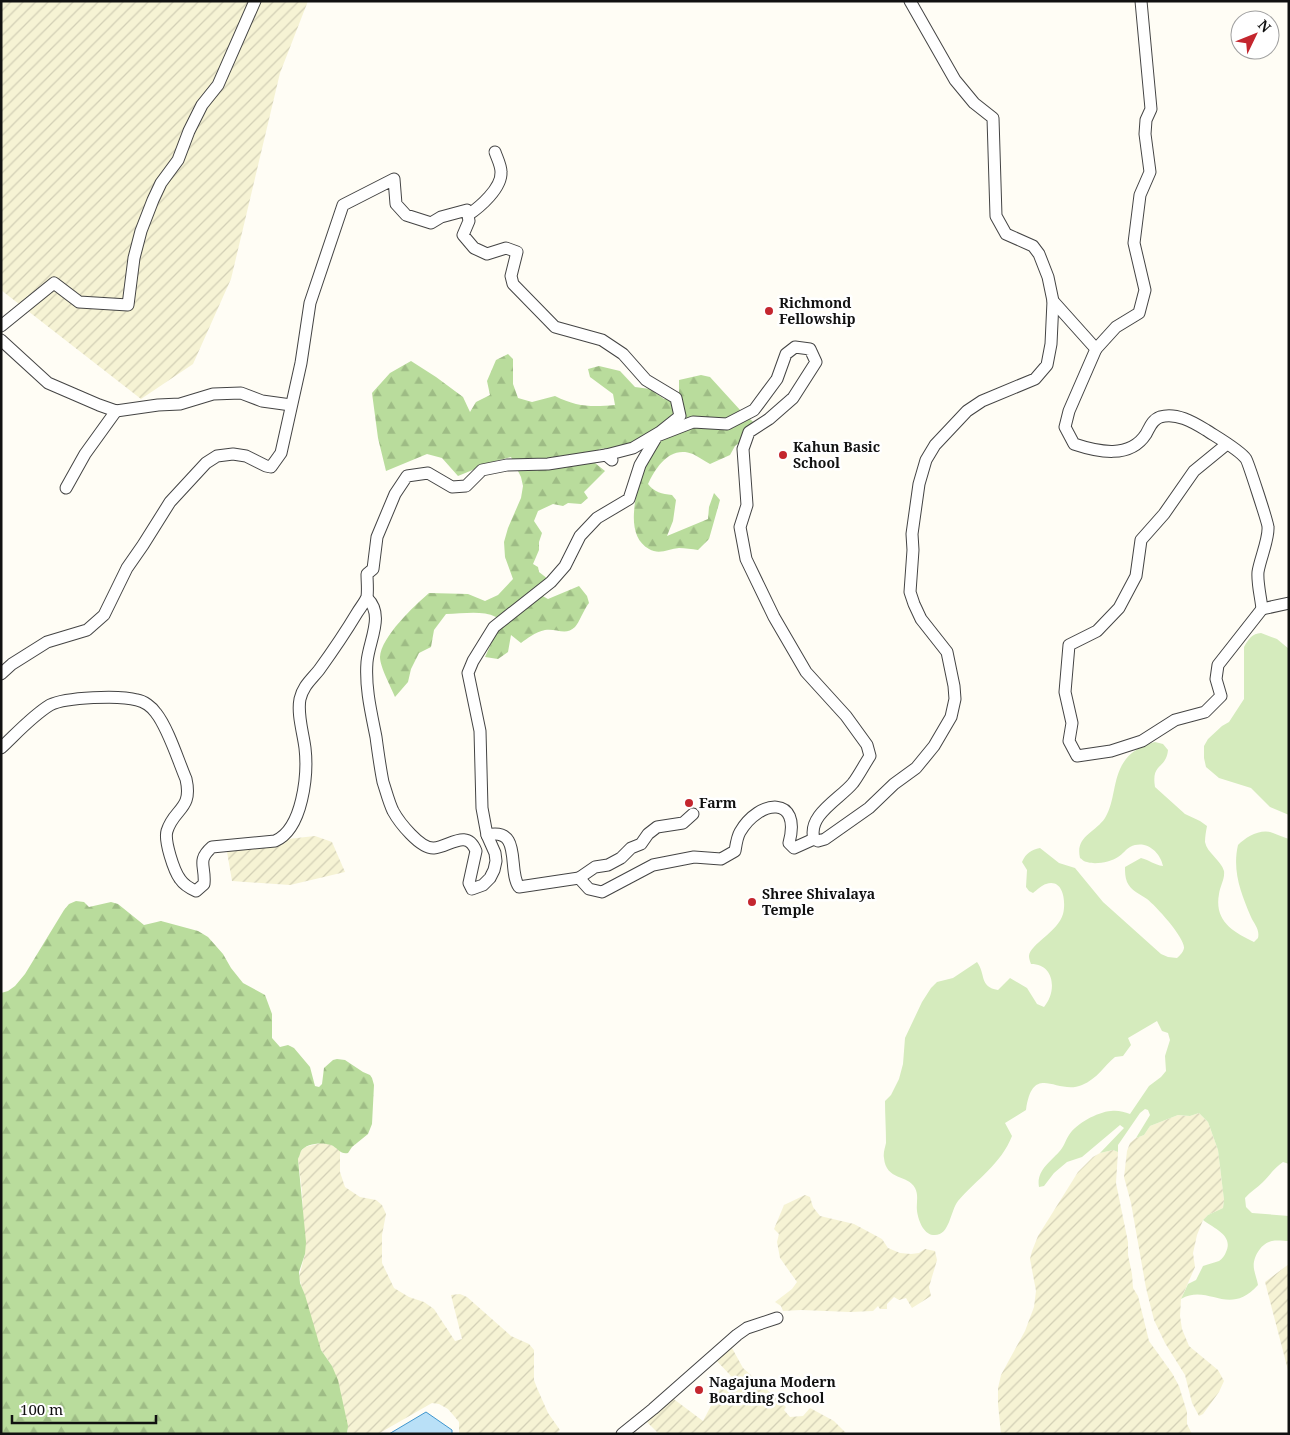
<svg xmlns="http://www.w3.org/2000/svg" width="1290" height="1435" font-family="'Noto Serif',serif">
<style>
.farmland{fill:url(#farmland-furrows)}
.grass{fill:#d5ebbd}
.forest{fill:url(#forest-firs)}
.water{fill:#b9e0f7;stroke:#3f96cf}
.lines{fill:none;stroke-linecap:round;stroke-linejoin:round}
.minor-casing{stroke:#444;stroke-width:13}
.minor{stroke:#fff;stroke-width:11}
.poi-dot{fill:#c4262e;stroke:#fff;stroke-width:2}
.labels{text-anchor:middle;stroke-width:5;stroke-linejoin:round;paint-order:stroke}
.poi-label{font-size:14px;font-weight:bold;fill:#111;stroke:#fff;text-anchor:start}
</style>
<defs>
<pattern id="farmland-furrows" width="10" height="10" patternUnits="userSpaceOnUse" patternTransform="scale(1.25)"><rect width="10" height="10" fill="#f6f3d4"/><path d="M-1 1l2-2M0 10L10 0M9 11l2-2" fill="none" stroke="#d2cfb5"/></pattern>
<pattern id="forest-firs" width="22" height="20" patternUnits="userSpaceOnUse" patternTransform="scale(1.25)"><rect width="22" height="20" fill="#b9dc9c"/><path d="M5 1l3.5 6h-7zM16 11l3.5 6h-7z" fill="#9ebc85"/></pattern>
</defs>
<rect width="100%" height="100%" fill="#fffdf5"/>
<!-- farmland -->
<g class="farmland">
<polygon points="2,1 308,1 280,73 231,279 193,364 141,399 1,290"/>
<polygon points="315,836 332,842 345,872 290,885 232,881 226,846"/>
<polygon points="1199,1113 1208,1122 1218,1150 1224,1200 1223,1208 1208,1215 1203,1220 1197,1235 1193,1253 1195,1267 1181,1299 1180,1316 1182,1329 1189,1346 1218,1370 1224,1381 1219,1392 1203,1414 1199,1416 1192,1403 1185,1375 1165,1343 1154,1320 1146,1288 1131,1203 1124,1177 1127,1151 1130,1143 1136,1138 1144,1135 1150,1126 1178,1115 1190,1116"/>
<polygon points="321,1143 330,1144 340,1150 340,1172 345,1187 360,1197 376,1200 382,1205 386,1214 382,1235 382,1263 394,1288 409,1297 424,1302 434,1309 455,1341 462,1339 451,1295 460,1294 467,1297 511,1336 529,1344 534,1350 534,1380 537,1388 548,1413 560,1430 556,1434 459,1434 459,1422 454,1416 448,1409 439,1404 432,1403 378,1434 347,1434 348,1431 332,1366 321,1350 316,1338 299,1277 305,1254 302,1191 298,1159 301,1151 305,1147"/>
<polygon points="1113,1150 1118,1152 1116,1183 1128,1242 1128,1255 1132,1274 1133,1288 1138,1296 1149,1341 1172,1373 1179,1386 1187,1412 1187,1424 1192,1434 1001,1434 998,1404 998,1388 1001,1375 1025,1331 1034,1307 1036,1291 1030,1259 1032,1251 1038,1236 1078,1172 1093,1157 1100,1153"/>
<polygon points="805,1195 810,1197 813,1207 820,1216 854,1224 882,1239 888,1248 900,1253 911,1254 919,1253 925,1249 935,1251 937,1260 929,1287 931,1296 912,1308 906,1298 899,1300 894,1297 887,1304 887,1309 880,1309 878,1306 873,1311 850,1312 801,1310 783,1311 781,1306 775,1302 792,1289 797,1282 780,1258 777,1242 779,1234 774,1229 784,1205"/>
<polygon points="1289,1264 1289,1374 1265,1282"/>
<polygon points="732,1348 743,1368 786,1407 784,1410 790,1417 803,1416 810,1408 834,1421 847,1434 659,1434 645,1420 671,1397 703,1421 723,1383 731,1376 715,1359"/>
</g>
<!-- grass -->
<g class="grass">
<path d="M1261,633L1277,639L1289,649V815L1270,807L1251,788L1219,778L1206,767L1204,758V746L1208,739L1222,726L1229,722L1244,699V647C1249,638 1252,634 1261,633Z"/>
<path d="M1155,742L1163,744L1168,750C1166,770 1151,762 1155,787L1185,814L1200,821L1207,826C1206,831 1205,837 1205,842C1207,853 1221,860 1224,871C1225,879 1220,886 1219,894C1214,921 1233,932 1254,942L1258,938C1260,929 1254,924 1251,917C1241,893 1232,871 1238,845C1246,837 1261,828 1273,833C1278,835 1283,837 1289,839V1164L1283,1162C1274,1168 1270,1175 1263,1182C1257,1188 1250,1192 1245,1198L1246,1207L1252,1213L1289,1216V1241C1284,1241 1277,1240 1272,1241C1261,1243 1252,1258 1254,1269C1255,1275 1257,1279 1258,1285C1228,1318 1209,1283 1181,1299L1188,1284L1196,1280L1203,1266C1208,1264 1214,1263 1219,1261C1222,1259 1225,1255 1226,1252C1234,1235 1213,1228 1203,1220L1208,1215L1223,1208L1224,1200L1218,1150L1208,1122L1199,1113L1190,1116L1178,1115L1150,1126L1144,1135L1136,1138L1150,1115L1148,1110L1145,1109L1140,1113L1118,1145V1152L1113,1150L1100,1153L1124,1128L1120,1125L1082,1157L1067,1162L1054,1173L1044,1186L1039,1187C1036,1171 1050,1162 1059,1152C1064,1147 1065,1141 1069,1135C1076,1124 1097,1112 1111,1111C1118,1110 1124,1112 1130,1114L1149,1086L1161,1077L1166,1071L1165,1056L1170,1040L1168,1033L1162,1031L1157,1021L1128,1038L1131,1045L1123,1056L1115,1057C1104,1066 1097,1079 1082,1085C1057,1096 1033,1061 1026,1110L1005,1123L1012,1136C1001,1164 977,1179 958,1201C950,1211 950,1237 933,1235C923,1234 918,1219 917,1211C916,1203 919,1196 915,1188C908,1174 886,1181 884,1158C883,1153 885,1148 886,1143C886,1129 885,1115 885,1101L891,1095L899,1079L903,1064L905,1038L922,1002L931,988L937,982L953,978L977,962C986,974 979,987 998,990L1010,978L1027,988L1037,1004L1044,1007C1057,992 1055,964 1031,964C1030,961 1029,959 1029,956C1030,944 1058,932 1063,914C1066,903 1064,878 1046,884C1042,885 1037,890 1033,893L1029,891L1026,887L1027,870L1022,862C1026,853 1031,850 1040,848L1059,863L1075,868L1103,902L1161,954L1168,957L1177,958C1180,955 1183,953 1184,948C1185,938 1156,906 1147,899C1140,894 1131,891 1127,882C1125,877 1125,872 1125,867L1141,858C1150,860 1154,865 1163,866C1160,852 1146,839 1130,847C1126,849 1123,854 1118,857C1111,862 1095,865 1087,862C1084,862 1082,859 1080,858C1075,836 1095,833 1105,818C1116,800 1112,777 1126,759C1133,750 1144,745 1155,742Z"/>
</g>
<!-- forest -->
<g class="forest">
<path d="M508,354L513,359V384L518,398L532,402L555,396C577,407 591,407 615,405L613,394L590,377L588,369L599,366L620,371L635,387L650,389L664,399L679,395V380L701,375L710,377L741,411L759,427L735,446L730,455L710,464C704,461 699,457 693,454C670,445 656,467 648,484C654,492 662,494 672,495L676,500L673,521L667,536L708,519L709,507L714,493L720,500L709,539L698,550C692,549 685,548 679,548C669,549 659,555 649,549C619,533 641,475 651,452L621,447L599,449L595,463L605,471L584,492L588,498L581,504L568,503L563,506L553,504L538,511L534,521L542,533L539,542V550L533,564L538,567L539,572L548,579L537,593L548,599L579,586L587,596L589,603C584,609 579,623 575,627C566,636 556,628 545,630C535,632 528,638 521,643L511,635L508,652L498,659L485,657L496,633V617C481,610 463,614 446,614L434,630L431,647L419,653L411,669L408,682L395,697C391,687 380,667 380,657C381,637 414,606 429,593L468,594L485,601L498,595L513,579L505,557L504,542L508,528L521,498L523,486L521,477L511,457L492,462L458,476L442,458L427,454L386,471L378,438L372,393L390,373L411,361L436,377L463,397L470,412L476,402L490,395L487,381L496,360Z"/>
<path d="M76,901L84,902L89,907L111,902L118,904L144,925L161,921L198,931L208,937L223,954L231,968L243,983L265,995L272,1014V1038L280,1047L288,1045L294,1048L310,1067L315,1086L319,1087L322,1084L324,1068L333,1060L337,1059L345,1060L363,1072L370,1075L372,1078L374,1085L372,1124L368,1134L352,1147L348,1153C341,1155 338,1148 331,1145C323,1142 306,1143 301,1151C300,1154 299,1157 298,1159L306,1242L305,1254L299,1272L300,1283L305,1295L321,1350L332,1366L338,1380L348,1426L347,1434H1V993L8,991L15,986L25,974L64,910L69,904Z"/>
</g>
<!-- water -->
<polygon class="water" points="426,1412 452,1430 452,1434 389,1434"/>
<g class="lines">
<!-- minor casing -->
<g class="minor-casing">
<g id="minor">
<path d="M910,1L955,80L974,103L993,118L996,216L1006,234L1033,246L1039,254L1048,277L1053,301L1096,349L1069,411L1065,427L1074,444C1098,452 1130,459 1146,434C1150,427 1152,420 1160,417C1176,412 1193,422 1206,430C1215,436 1240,450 1246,459C1248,462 1268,523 1268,527C1269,539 1260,559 1258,572C1257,583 1261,598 1262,609L1289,603"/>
<path d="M468,215C480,207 502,188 501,172C501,165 497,158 495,152"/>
<polyline points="1,326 54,283 79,302 128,305 134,258 141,231 153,200 161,183 178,160 189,131 202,105 218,85 255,1"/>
<polyline points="1,340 48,383 99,405 116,411 158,405 180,404 213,394 241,393 262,401 291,405"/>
<polyline points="1096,349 1116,327 1139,313 1145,290 1134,243 1140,195 1150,172 1145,134 1146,120 1151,109 1141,1"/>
<polyline points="1227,444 1194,471 1164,514 1141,540 1136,576 1119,608 1097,631 1069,645 1065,692 1072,723 1069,741 1077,756 1111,751 1142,741 1175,720 1205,712 1221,696 1216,679 1218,665 1262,609"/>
<polyline points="66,488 85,454 116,411"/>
<path d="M367,598C385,615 369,640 367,662C365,687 371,712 376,737C378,752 380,767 383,782C386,791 389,803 393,811C399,822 420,849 434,848C449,847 467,828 476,851L469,883L472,889L483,885L490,878L494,870L496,861L495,853L487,835L482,808L480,731L468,673L473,661L494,627L551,582L565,566L580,536L597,518L629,499L640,465L657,436L693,422L727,424L754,410L777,379L786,354L795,347L810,349L816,362L793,398L769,419L749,432L743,449L747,505L740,527L746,559L774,617L806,672L846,716L867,745L870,756C864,765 859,775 853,783C840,799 807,815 814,839L818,841L825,839L869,808L894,784L916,768L934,746L951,717L955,699L954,686L947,652L921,619L914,604L910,592L913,550L912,534L919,484L926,460L935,445L967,411L982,401L1035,379L1047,365L1051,344L1053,301"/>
<polyline points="1,674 12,664 47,642 87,630 104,615 127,568 143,545 170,502 206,463 217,456 233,454 246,456 266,466 271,467 281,453 301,363 310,303 343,205 394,179 396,204 406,215 431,223 441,217 467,210 469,221 463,235 474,248 487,254 506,248 517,252 511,276 513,284 555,327 602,340 623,354 646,380 676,398 680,416 660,432 633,448 606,455"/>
<path d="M1,748C17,733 32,716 50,705C66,697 120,695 137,700C144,701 152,707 156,713C168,728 178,760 186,779C193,810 174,808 167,831C164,841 174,871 180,879C184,885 189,888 196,891L204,884C206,866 196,861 212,847L275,841C303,829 308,774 305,748C303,732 297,714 300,699C303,686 311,680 319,670C332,652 345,633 357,613C360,608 365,602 367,597C368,590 367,581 367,574L373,569L377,537L395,494L407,476L428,473L452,487L466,486L482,470L507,465L548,464L606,455L612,460"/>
<path d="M487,835C523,827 507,870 519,887L579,878L589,889L602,892L653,865L694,857L721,859L735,851C736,845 737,837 740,832C759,799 802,795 789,843L794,848L814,839"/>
<polyline points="579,878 595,867 608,865 621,858 631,848 641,844 648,834 657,827 683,823 693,814"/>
<polyline points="622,1434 653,1409 737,1335 747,1328 777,1318"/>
</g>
</g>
<!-- minor -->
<use href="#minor" class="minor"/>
</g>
<!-- markers -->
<g class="poi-dot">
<circle cx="769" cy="311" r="5"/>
<circle cx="783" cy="455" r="5"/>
<circle cx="689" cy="803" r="5"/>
<circle cx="752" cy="902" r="5"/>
<circle cx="699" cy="1390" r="5"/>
</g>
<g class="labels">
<!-- poi labels -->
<g class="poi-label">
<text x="779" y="308">Richmond<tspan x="779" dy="16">Fellowship</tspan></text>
<text x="793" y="452">Kahun Basic<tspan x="793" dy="16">School</tspan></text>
<text x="699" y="808">Farm</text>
<text x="762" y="899">Shree Shivalaya<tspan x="762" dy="16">Temple</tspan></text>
<text x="709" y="1387">Nagajuna Modern<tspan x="709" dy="16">Boarding School</tspan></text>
</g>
</g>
<!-- border -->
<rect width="1290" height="1435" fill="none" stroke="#111111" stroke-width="5"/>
<!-- north arrow -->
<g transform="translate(1255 35) rotate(47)"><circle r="24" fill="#ffffff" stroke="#a0a0a0"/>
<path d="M0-4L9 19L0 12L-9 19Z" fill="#c4262e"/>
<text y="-8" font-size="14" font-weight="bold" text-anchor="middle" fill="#111111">N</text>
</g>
<!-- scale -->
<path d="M12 1415v8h144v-8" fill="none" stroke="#111111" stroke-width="2.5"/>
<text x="20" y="1415" font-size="15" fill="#111111" stroke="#ffffff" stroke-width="4" paint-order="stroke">100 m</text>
</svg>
